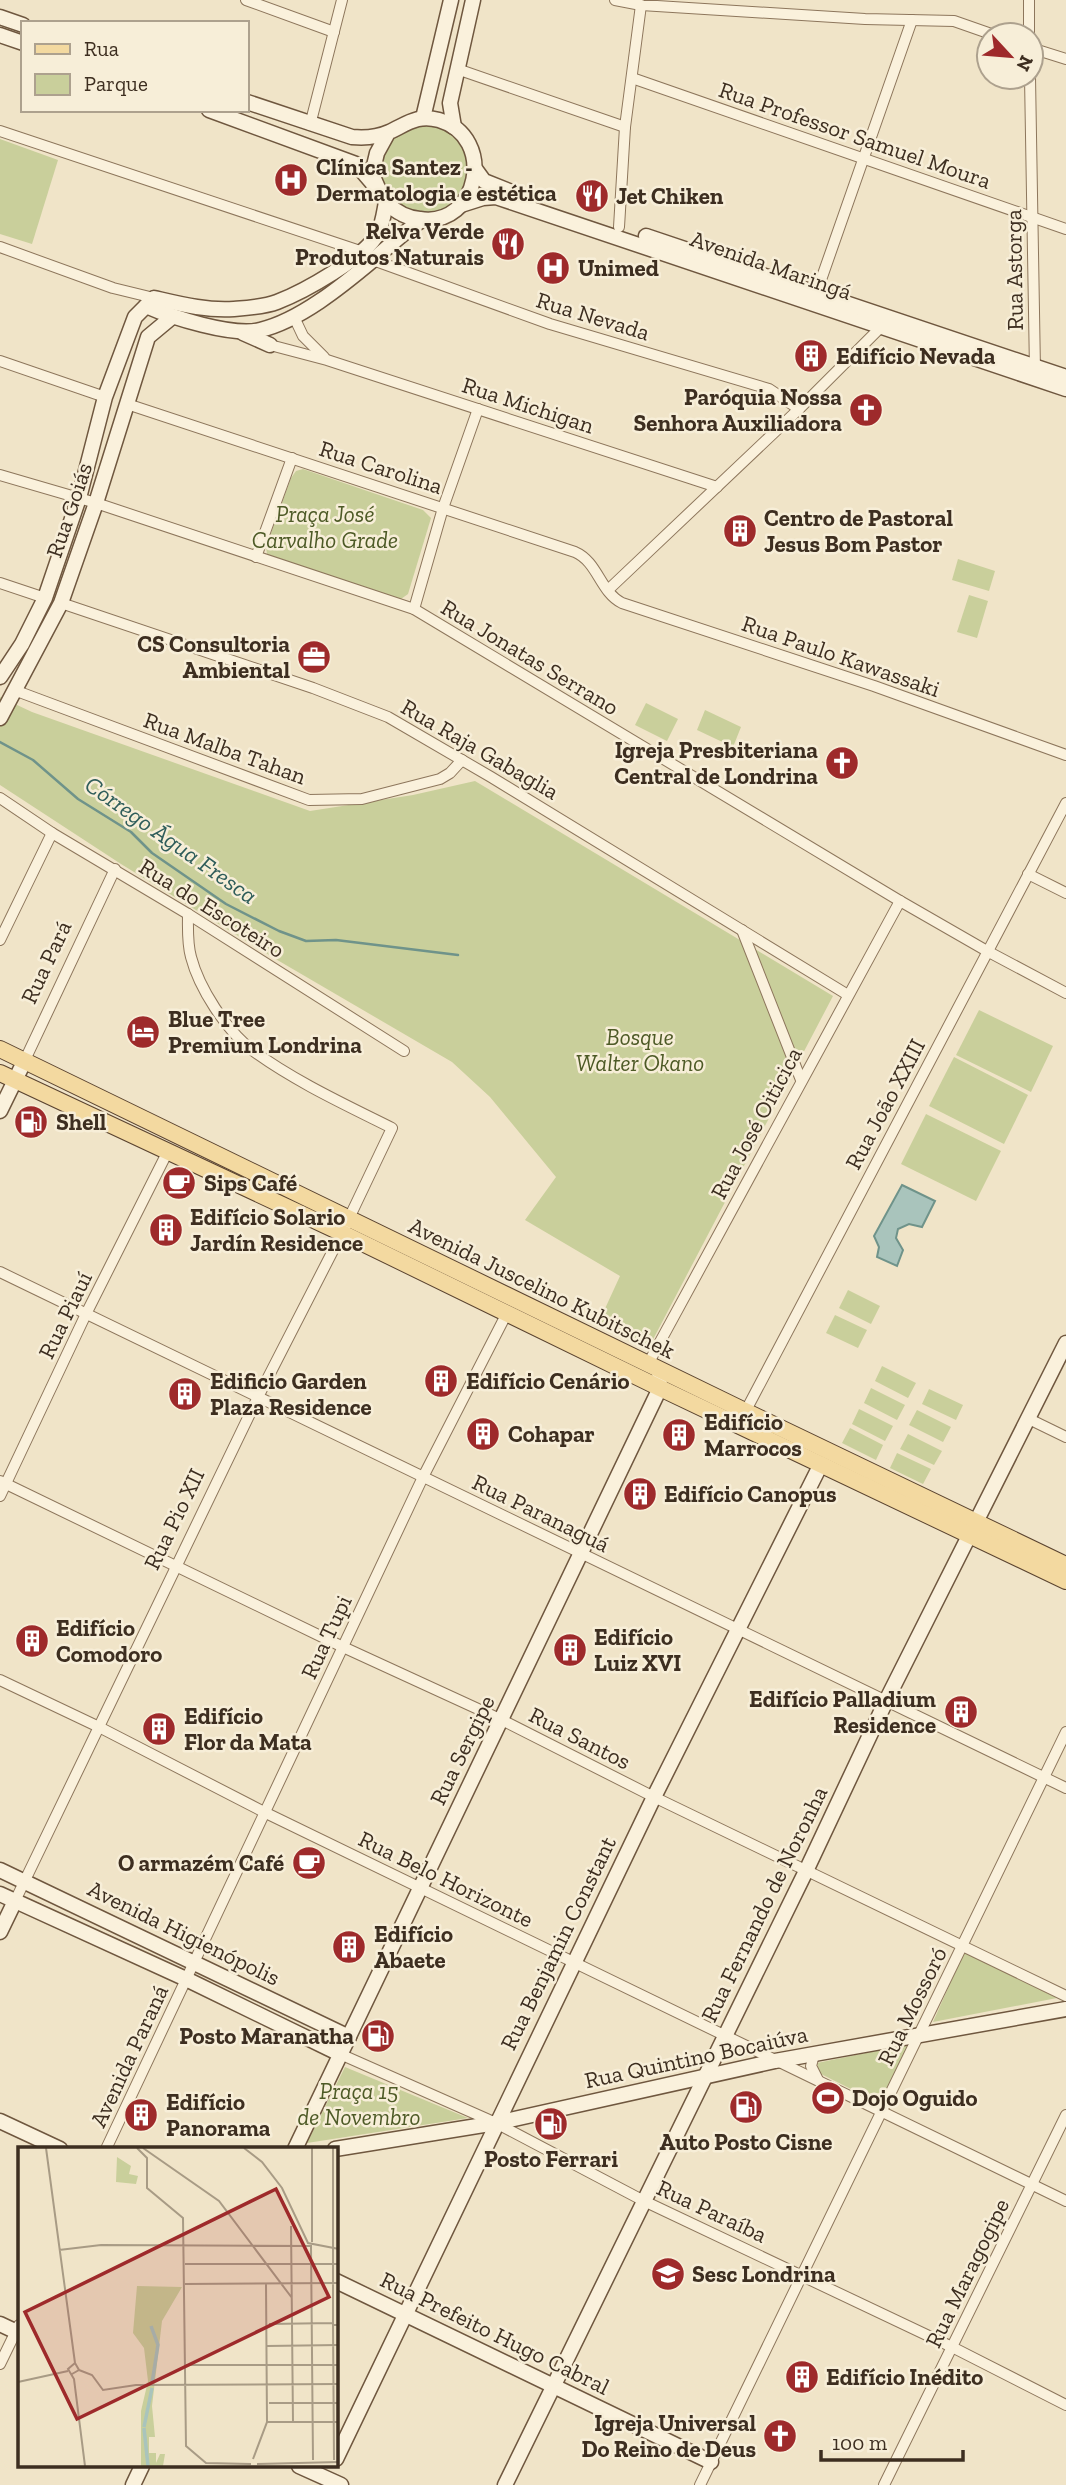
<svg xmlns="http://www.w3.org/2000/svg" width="1066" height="2485" font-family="'Zilla Slab',serif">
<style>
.green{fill:#c9cf9b}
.water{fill:#a9c4bc;stroke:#6f938a;stroke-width:2}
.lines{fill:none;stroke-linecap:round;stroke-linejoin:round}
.stream{stroke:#6f938a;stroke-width:2.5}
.street-casing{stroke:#8d765c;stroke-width:12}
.secondary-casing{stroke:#6f573f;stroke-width:17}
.primary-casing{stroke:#5b4430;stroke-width:18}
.street{stroke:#faf1dc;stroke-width:10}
.secondary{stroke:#faf1dc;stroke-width:14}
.primary{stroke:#f3d9a0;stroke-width:16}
.labels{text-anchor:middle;stroke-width:5;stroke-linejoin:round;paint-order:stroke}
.street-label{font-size:23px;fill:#3d2e20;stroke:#f7eed8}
.poi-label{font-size:23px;font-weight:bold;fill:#3d2e20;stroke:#f7eed8;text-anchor:start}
.park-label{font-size:23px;font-style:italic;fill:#4d5a26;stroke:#f7eed8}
.water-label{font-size:24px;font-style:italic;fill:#2f5d5a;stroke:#f7eed8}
.inset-river{fill:none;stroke:#a9c4bc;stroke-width:3.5}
.inset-road{fill:none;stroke:#a89b85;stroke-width:2}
.view{fill:#9e2a2b;fill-opacity:0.15;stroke:#9e2a2b;stroke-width:3.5}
.inset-edge{fill:none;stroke:#3d2e20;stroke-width:3.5}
</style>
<rect width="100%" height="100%" fill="#f0e4c8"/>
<!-- green -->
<g class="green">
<circle cx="425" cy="169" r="45"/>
<polygon points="0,139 58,160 32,244 0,234"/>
<polygon points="303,469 423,510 431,518 408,594 401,599 393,600 274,560 267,554 266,547 291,478 296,471"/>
<polygon points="958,559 995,571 989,591 952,580"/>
<polygon points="969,595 988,601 977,638 957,632"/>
<polygon points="0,697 32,712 310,811 413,795 475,781 833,996 648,1349 597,1326 620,1276 525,1220 556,1177 490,1097 452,1062 279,961 121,864 0,785"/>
<polygon points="646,703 678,719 667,741 635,725"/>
<polygon points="705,710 741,727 733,747 697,730"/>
<polygon points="979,1010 1053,1046 1031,1092 956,1055"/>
<polygon points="954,1057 1028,1095 1004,1144 929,1106"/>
<polygon points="926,1114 1001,1151 976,1201 901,1164"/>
<polygon points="848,1290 880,1306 871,1324 839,1308"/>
<polygon points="835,1315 867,1330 858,1348 826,1333"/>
<polygon points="882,1366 916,1383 908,1398 875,1381"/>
<polygon points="871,1388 905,1405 897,1420 864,1403"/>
<polygon points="929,1389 963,1405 956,1420 922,1404"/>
<polygon points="859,1409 893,1426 885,1441 852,1424"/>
<polygon points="917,1410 951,1427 943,1442 909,1425"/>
<polygon points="850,1428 883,1445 876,1460 842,1443"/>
<polygon points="908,1434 942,1451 934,1465 900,1449"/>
<polygon points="897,1453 931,1469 923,1484 890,1468"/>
<polygon points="964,1952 1057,1998 933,2022"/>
<polygon points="910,2044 879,2103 819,2073 817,2063"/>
<polygon points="345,2067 468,2118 307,2143"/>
</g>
<!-- water -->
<polygon class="water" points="902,1185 935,1201 922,1227 909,1224 898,1229 896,1238 903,1250 897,1266 877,1257 879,1247 874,1236"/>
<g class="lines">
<!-- stream -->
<polyline class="stream" points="0,742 33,760 78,799 131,832 152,853 226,904 279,931 306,941 336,940 458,955"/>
<!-- street casing -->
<g class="street-casing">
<g id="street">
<polyline points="246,0 334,32"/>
<polyline points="615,0 641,5 865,19 954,21 994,35"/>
<polyline points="1029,0 1029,35"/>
<polyline points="1031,48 1066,59"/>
<polyline points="457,69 625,127"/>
<polyline points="1030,77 1035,370"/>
<polyline points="632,78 1066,229"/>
<polyline points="310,125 342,0"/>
<polyline points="0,131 360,251"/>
<polyline points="619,227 625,127 641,5"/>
<polyline points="0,247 113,288 154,298"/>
<polyline points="373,260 550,324 769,389 799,409"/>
<polyline points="815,297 912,20"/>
<polyline points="294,317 303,336 324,357"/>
<polyline points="265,341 270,345 327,360 717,487"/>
<polyline points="0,361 105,397"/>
<path d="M127,404L575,552C598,562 600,592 622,603L874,686L1066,755"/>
<polyline points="0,475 96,503 414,609 900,901 987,951 1066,993"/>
<polyline points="256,557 292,458"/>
<polyline points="0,583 45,598"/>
<polyline points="608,590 799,409 882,326"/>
<polyline points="61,603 313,688 388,717 491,777 848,995"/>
<polyline points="414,609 443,508 478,409"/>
<polyline points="14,690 309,800 362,799 440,779 450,773 462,760"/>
<polyline points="0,798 52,833 188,914 404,1051"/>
<polyline points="1028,874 1066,893"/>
<polyline points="742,930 801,1080"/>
<polyline points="0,940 52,833"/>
<polyline points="24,1062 115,869"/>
<polyline points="0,1272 1066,1788"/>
<polyline points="648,1364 900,901"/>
<polyline points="743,1416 1066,803"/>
<polyline points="1029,1419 1066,1437"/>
<polyline points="0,1481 343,1647 502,1720 654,1797 1066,1996"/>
<polyline points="0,1496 86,1314 168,1151"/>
<polyline points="0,1680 99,1727 266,1813 1066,2201"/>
<path d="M15,1901L258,1397L342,1233L392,1128C346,1105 294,1081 252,1050C226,1030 199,988 191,957C187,943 188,928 188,914"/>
<polyline points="340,2054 496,2123 644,2201 952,2347 1066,2405"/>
<polyline points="814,2055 811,2066 818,2080"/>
<polyline points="106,2149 423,1477 507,1313"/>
<polyline points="0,2364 19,2325"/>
<polyline points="700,2485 1066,1732"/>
<polyline points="884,2485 1066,2115"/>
</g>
</g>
<!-- secondary casing -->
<g class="secondary-casing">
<g id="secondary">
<polyline points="0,17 23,25"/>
<polyline points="0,35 23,43"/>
<path d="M247,102L352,137C363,138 378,137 389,132C407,124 417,114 439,120C497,137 479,228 420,219C407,218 396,212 387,203C380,195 376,183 372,174L377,153L388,133"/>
<polyline points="209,110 356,164 374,185"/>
<polyline points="423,118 451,0"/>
<polyline points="454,127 450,103 473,0"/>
<polyline points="476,170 484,181 514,193"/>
<polyline points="461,205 483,198 496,197 1066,389"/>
<polyline points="646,236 1066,377"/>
<path d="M146,306C171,317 233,337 260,330C299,321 342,286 373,260C389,246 404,232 422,220"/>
<polyline points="243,333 270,345"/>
<path d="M0,677L22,644L45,598L79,498L105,397L135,317L154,298C180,304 207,311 234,309C247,308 264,307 277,302C303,292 365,258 378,233C383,223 384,212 386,202"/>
<polyline points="0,718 61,603 96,503 148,337 172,317"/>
<polyline points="0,1111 24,1062"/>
<polyline points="0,1870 349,2037"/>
<polyline points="0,1894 186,1979 340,2054"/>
<polyline points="0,1932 15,1901"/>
<polyline points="0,2121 60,2149"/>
<polyline points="295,2149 660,1388 659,1370"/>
<polyline points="335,2149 496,2123 775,2061 1066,2009"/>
<polyline points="336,2281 711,2462"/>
<polyline points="0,2324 19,2333"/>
<polyline points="336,2459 654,1797 821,1464"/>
<polyline points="299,2466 341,2485"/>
<polyline points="133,2485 142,2466"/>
<polyline points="505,2485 806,1871 886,1701 1066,1343"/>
</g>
</g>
<!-- primary casing -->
<g class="primary-casing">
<g id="primary">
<polyline points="0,1049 745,1411 1066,1565"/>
<polyline points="0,1073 342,1233 660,1388 1066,1581"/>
</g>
</g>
<!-- street -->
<use href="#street" class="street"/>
<!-- secondary -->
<use href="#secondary" class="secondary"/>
<!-- primary -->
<use href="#primary" class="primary"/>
</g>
<!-- icons -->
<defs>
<g id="hospital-disc" transform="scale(1.75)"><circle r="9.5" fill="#9e2a2b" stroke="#f7eed8"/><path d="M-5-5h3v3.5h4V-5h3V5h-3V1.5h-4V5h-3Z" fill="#fff"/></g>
<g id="restaurant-disc" transform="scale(1.75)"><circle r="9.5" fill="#9e2a2b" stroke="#f7eed8"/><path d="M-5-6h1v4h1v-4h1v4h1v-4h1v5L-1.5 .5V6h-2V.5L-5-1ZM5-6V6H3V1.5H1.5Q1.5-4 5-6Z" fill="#fff"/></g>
<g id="building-disc" transform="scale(1.75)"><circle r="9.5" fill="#9e2a2b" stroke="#f7eed8"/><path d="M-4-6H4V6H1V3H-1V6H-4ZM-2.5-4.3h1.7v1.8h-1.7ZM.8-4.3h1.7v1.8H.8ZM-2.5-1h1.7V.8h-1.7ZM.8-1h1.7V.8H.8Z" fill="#fff"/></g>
<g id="church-disc" transform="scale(1.75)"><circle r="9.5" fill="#9e2a2b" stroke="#f7eed8"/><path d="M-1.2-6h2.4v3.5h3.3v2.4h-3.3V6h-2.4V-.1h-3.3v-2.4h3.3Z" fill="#fff"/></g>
<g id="office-disc" transform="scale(1.75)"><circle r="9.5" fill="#9e2a2b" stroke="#f7eed8"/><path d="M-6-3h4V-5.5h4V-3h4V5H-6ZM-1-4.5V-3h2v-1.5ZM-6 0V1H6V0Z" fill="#fff"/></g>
<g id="hotel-disc" transform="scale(1.75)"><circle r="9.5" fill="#9e2a2b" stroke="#f7eed8"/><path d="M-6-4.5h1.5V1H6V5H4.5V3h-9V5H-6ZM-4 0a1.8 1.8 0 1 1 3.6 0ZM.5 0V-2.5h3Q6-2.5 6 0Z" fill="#fff"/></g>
<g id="fuel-disc" transform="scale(1.75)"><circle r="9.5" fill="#9e2a2b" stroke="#f7eed8"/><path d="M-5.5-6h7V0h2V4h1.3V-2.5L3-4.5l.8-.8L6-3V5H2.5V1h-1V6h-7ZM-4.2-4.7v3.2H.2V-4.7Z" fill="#fff"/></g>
<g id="cafe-disc" transform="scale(1.75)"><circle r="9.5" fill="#9e2a2b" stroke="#f7eed8"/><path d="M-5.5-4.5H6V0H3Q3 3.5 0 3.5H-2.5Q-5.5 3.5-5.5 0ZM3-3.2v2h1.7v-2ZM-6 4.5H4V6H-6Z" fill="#fff"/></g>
<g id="stadium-disc" transform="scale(1.75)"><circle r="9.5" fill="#9e2a2b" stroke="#f7eed8"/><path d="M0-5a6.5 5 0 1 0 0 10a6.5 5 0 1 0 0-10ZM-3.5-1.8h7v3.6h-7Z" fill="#fff"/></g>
<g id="university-disc" transform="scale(1.75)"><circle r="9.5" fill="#9e2a2b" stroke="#f7eed8"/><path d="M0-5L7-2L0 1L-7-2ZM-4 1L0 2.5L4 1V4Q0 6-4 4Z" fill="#fff"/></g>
</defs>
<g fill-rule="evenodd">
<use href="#hospital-disc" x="291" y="180"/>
<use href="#restaurant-disc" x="592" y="196"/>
<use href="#restaurant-disc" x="508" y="244"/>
<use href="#hospital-disc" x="553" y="268"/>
<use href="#building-disc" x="811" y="356"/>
<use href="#church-disc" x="866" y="410"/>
<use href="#building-disc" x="740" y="531"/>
<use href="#office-disc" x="314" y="657"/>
<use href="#church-disc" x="842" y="763"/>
<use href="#hotel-disc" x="143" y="1032"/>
<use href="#fuel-disc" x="31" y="1122"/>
<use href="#cafe-disc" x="179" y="1183"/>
<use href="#building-disc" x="166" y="1230"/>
<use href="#building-disc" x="441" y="1381"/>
<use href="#building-disc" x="185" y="1394"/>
<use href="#building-disc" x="483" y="1434"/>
<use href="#building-disc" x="679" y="1435"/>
<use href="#building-disc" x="640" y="1494"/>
<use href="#building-disc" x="32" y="1641"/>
<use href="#building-disc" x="570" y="1650"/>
<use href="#building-disc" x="961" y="1712"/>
<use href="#building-disc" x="159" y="1729"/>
<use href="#cafe-disc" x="309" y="1863"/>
<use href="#building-disc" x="349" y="1947"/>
<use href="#fuel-disc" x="378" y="2036"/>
<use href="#stadium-disc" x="828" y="2098"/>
<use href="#fuel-disc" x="746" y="2107"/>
<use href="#building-disc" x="141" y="2115"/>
<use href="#fuel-disc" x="551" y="2124"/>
<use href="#university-disc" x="668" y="2274"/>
<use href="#building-disc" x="802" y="2377"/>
<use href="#church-disc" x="780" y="2436"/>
</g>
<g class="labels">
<!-- street labels -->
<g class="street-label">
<text transform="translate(855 135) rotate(19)" y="8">Rua Professor Samuel Moura</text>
<text transform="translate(771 265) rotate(19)" y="8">Avenida Maringá</text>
<text transform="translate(1014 270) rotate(-91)" y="8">Rua Astorga</text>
<text transform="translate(593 316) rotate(17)" y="8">Rua Nevada</text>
<text transform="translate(528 405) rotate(18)" y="8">Rua Michigan</text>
<text transform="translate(381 467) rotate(18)" y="8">Rua Carolina</text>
<text transform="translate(69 510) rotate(-71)" y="8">Rua Goiás</text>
<text transform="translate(841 656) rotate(19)" y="8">Rua Paulo Kawassaki</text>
<text transform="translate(530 657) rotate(31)" y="8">Rua Jonatas Serrano</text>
<text transform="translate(225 748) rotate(20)" y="8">Rua Malba Tahan</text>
<text transform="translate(480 749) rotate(30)" y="8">Rua Raja Gabaglia</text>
<text transform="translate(212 908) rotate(32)" y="8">Rua do Escoteiro</text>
<text transform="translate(46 962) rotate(-65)" y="8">Rua Pará</text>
<text transform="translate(885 1104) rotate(-62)" y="8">Rua João XXIII</text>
<text transform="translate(756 1123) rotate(-62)" y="8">Rua José Oiticica</text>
<text transform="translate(542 1288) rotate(26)" y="8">Avenida Juscelino Kubitschek</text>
<text transform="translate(65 1315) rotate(-64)" y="8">Rua Piauí</text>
<text transform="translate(541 1513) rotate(26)" y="8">Rua Paranaguá</text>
<text transform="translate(174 1519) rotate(-64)" y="8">Rua Pio XII</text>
<text transform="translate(326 1637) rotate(-65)" y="8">Rua Tupi</text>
<text transform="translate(580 1738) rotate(27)" y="8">Rua Santos</text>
<text transform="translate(462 1750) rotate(-64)" y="8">Rua Sergipe</text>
<text transform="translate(446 1879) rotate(26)" y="8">Rua Belo Horizonte</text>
<text transform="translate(764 1904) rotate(-64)" y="8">Rua Fernando de Noronha</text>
<text transform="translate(184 1933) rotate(26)" y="8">Avenida Higienópolis</text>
<text transform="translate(558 1943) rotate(-64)" y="8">Rua Benjamin Constant</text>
<text transform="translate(912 2006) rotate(-64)" y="8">Rua Mossoró</text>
<text transform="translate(129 2056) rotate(-65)" y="8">Avenida Paraná</text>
<text transform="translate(696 2057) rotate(-12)" y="8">Rua Quintino Bocaiúva</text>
<text transform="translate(712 2211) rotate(25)" y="8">Rua Paraíba</text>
<text transform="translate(967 2273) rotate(-64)" y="8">Rua Maragogipe</text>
<text transform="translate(495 2333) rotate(26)" y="8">Rua Prefeito Hugo Cabral</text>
</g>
<!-- poi labels -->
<g class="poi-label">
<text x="316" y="175">Clínica Santez -<tspan x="316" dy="26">Dermatologia e estética</tspan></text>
<text x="616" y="204">Jet Chiken</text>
<text x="484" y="239" text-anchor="end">Relva Verde<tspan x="484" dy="26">Produtos Naturais</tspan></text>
<text x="578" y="276">Unimed</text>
<text x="836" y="364">Edifício Nevada</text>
<text x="842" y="405" text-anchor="end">Paróquia Nossa<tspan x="842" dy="26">Senhora Auxiliadora</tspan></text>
<text x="764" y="526">Centro de Pastoral<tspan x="764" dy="26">Jesus Bom Pastor</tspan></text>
<text x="290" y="652" text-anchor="end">CS Consultoria<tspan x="290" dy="26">Ambiental</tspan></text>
<text x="818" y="758" text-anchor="end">Igreja Presbiteriana<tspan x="818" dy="26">Central de Londrina</tspan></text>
<text x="168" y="1027">Blue Tree<tspan x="168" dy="26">Premium Londrina</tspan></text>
<text x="56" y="1130">Shell</text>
<text x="204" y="1191">Sips Café</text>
<text x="190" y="1225">Edifício Solario<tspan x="190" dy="26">Jardín Residence</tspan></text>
<text x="210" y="1389">Edificio Garden<tspan x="210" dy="26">Plaza Residence</tspan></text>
<text x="466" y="1389">Edifício Cenário</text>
<text x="704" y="1430">Edifício<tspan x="704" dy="26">Marrocos</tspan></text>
<text x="508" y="1442">Cohapar</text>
<text x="664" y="1502">Edifício Canopus</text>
<text x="56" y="1636">Edifício<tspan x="56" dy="26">Comodoro</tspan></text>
<text x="594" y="1645">Edifício<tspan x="594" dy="26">Luiz XVI</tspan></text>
<text x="936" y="1707" text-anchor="end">Edifício Palladium<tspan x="936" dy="26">Residence</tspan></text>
<text x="184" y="1724">Edifício<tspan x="184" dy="26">Flor da Mata</tspan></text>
<text x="284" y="1871" text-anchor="end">O armazém Café</text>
<text x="374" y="1942">Edifício<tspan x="374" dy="26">Abaete</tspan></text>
<text x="354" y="2044" text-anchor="end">Posto Maranatha</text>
<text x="852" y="2106">Dojo Oguido</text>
<text x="166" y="2110">Edifício<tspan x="166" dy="26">Panorama</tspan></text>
<text x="746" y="2150" text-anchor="middle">Auto Posto Cisne</text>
<text x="551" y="2167" text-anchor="middle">Posto Ferrari</text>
<text x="692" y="2282">Sesc Londrina</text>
<text x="826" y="2385">Edifício Inédito</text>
<text x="756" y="2431" text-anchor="end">Igreja Universal<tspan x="756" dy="26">Do Reino de Deus</tspan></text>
</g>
<!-- park labels -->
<g class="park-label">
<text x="325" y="522">Praça José<tspan x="325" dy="26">Carvalho Grade</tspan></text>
<text x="640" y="1045">Bosque<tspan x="640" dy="26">Walter Okano</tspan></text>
<text x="359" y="2099">Praça 15<tspan x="359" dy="26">de Novembro</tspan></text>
</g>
<!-- water labels -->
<g class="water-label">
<text transform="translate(171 840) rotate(35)" y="8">Córrego Água Fresca</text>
</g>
</g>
<!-- overview -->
<g transform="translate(18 2147)">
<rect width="320" height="320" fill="#f0e4c8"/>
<path d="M99,10L113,19L111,27L120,29L118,37L98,35ZM119,139L164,140L144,174L134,259L137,290H131V306H138V316L142,307H147L145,319H123V264L130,234L126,201L115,186Z" fill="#c9cf9b"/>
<path class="inset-river" d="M133,179L140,198L134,236M126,280L134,241M126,281L130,319"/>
<path class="inset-road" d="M28,1L57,216M119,1L129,11V41L165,71L168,299L188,316L233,317M125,1L201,54L274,151M226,1L244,15L264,41L290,96L321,102M315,1V178M273,79L275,275M294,95V1M293,99L295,313M41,103L83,98L294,99M167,117H321M167,137L321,136M251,177L315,176M249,199L321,198M166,218H321M61,223L74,228L85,243L118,238L321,237M54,227L61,223L57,216L50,222L56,232L67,319M0,235L50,224M251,256H321M249,275H321M235,312L249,275L248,137M316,313L315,178H321M239,317L321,315"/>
<path class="view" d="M258,42L311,150L59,272L7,165Z"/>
<rect width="320" height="320" class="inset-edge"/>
</g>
<!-- legend -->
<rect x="21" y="21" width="228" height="91" fill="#f7eed8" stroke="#ada18e" stroke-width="2"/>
<rect x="35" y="44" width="35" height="10" fill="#f3d9a0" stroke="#ada18e" stroke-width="2"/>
<text x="84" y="56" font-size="21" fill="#3d2e20">Rua</text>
<rect x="35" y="74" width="35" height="21" fill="#c9cf9b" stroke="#ada18e" stroke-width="2"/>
<text x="84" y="91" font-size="21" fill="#3d2e20">Parque</text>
<!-- north arrow -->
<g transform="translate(1010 56) rotate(116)"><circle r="33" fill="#f7eed8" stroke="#ada18e" stroke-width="2"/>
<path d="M0-5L12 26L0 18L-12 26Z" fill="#9e2a2b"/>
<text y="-10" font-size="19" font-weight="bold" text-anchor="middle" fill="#3d2e20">N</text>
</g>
<!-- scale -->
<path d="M821 2450v10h142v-10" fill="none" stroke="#3d2e20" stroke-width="3.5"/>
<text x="832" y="2450" font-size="21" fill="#3d2e20" stroke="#f7eed8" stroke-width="5" paint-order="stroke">100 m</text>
</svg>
